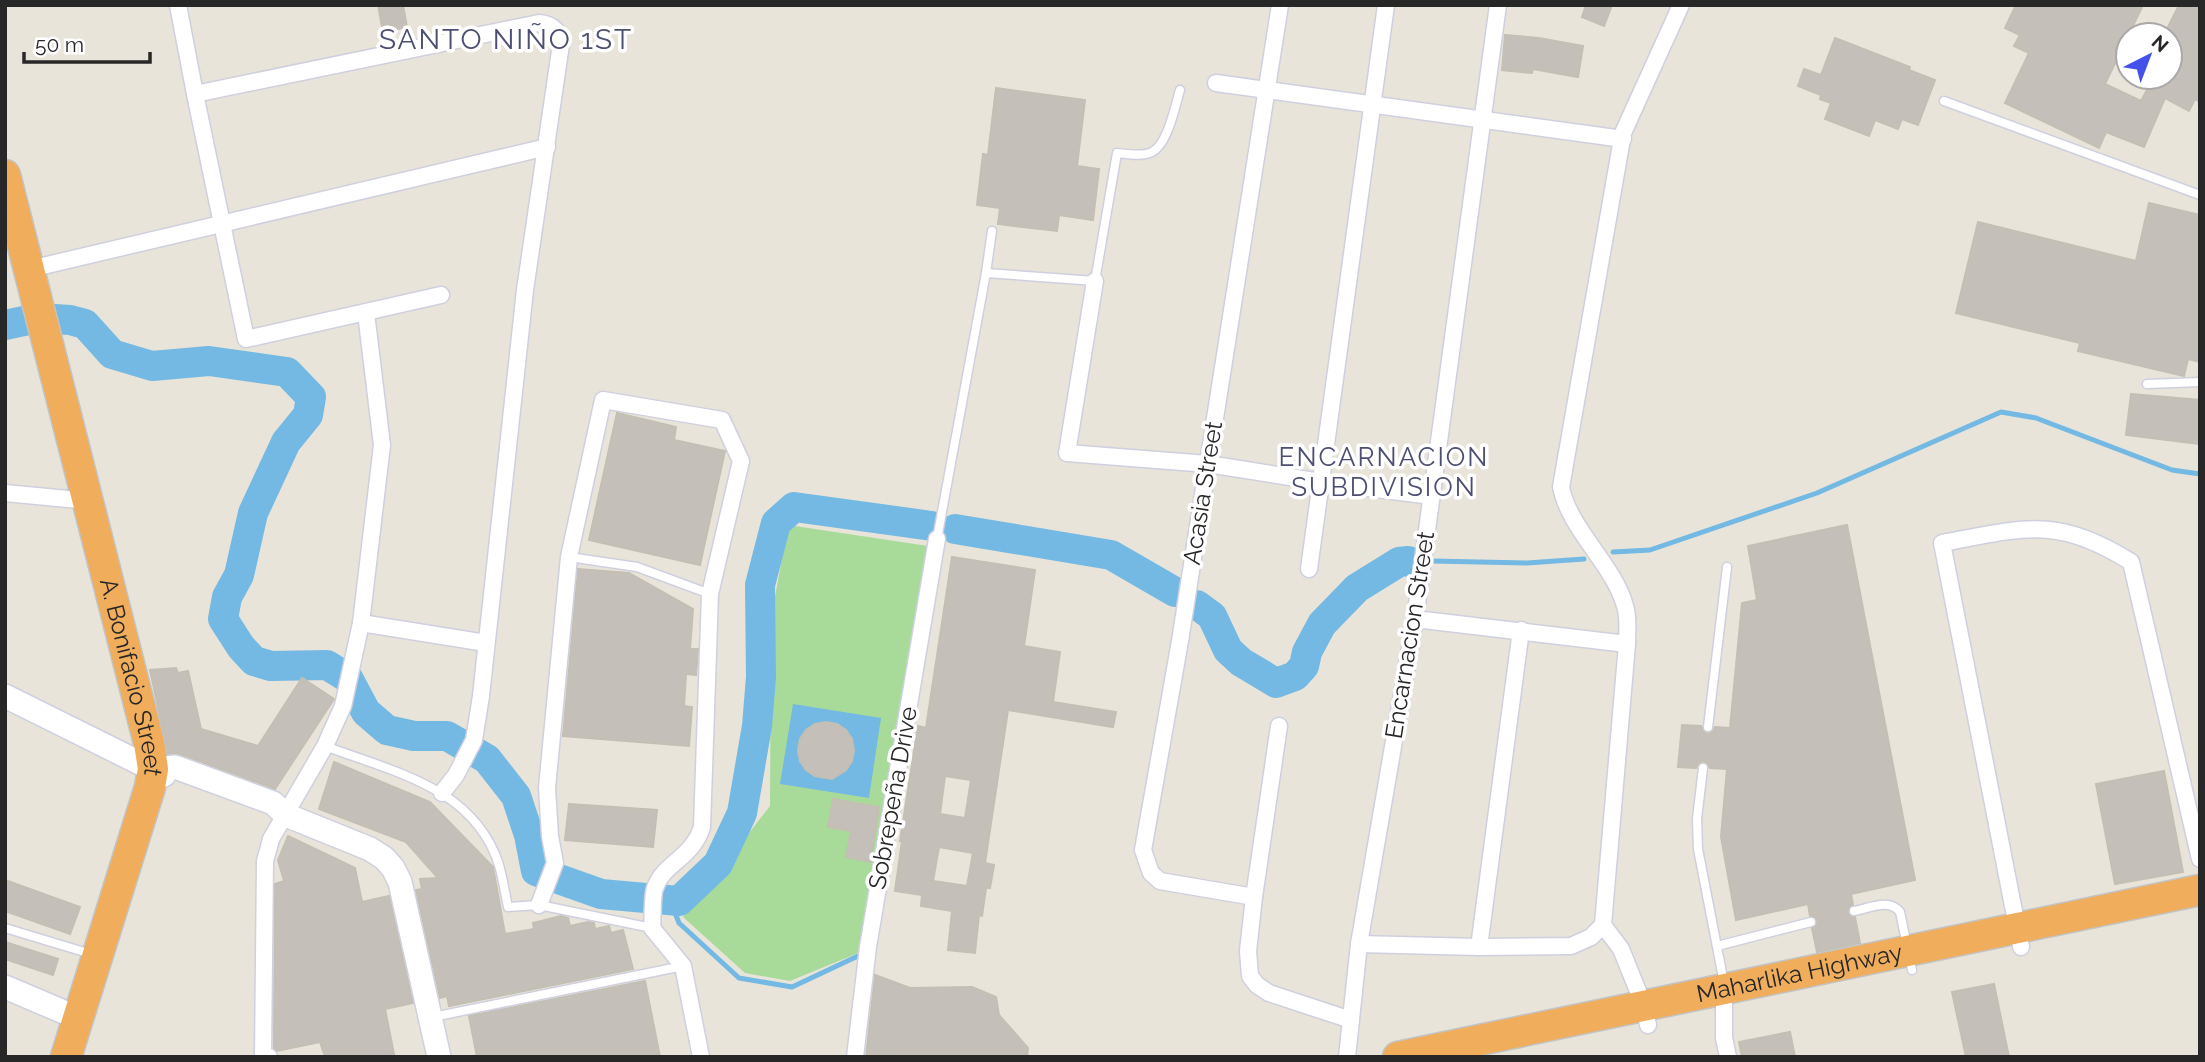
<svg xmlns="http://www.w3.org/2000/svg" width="2205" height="1062" font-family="Raleway,sans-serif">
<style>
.green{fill:#a8db99}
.water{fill:#73b9e3;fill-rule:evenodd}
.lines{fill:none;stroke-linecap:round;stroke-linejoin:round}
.stream{stroke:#73b9e3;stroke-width:5}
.river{stroke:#73b9e3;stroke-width:30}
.building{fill:#c4c0b9;stroke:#c3bfb3;stroke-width:2;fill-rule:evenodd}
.lane-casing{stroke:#cfd0df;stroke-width:11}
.street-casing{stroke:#cfd0df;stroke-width:19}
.secondary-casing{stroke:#cfd0df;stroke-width:26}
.highway-casing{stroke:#c3c3c3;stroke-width:33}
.lane{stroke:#fff;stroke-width:8}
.street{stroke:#fff;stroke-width:16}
.secondary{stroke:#fff;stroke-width:23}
.highway{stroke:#f0ad5c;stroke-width:30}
.labels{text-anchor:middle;stroke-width:7;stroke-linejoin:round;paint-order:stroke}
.street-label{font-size:24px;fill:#272727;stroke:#fff}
.neighbourhood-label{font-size:26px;letter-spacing:2px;fill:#4c4e73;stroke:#fff}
.quarter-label{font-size:28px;letter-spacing:2px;fill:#4c4e73;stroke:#fff}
</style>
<rect width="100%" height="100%" fill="#e8e4d9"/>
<!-- green -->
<polygon class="green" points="788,525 928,546 858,953 790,981 745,973 683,917 770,806 771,619"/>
<!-- water -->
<path class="water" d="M793,704L881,718L869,798L780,784ZM826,722C843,725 860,742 852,761C848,770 840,776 831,777C795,783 782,730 826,722Z"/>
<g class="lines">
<!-- stream -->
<g class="stream">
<polyline points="1613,552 1650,550 1817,493 2001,412 2036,418 2172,470 2200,474"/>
<polyline points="1432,561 1527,563 1584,559"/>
<polyline points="670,900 679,923 739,978 792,987 858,956"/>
</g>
<!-- river -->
<g class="river">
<polyline points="5,325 38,318 70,320 85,324 112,354 152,366 209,361 287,372 311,397 308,415 286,442 253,513 239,575 227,597 223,619 241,647 254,661 271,666 327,665 348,678 366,712 387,730 414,736 447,736 487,759 516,796 529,835 536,871 601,894 679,901 718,864 742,813 757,726 761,677 760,585 776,523 794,507 932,526"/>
<polyline points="955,529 1111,555 1175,592"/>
<polyline points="1197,605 1212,616 1228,650 1241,662 1276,683 1295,676 1304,666 1307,652 1322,624 1357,588 1399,562 1408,561"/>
</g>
</g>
<!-- building -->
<g class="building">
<polygon points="378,5 403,5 407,27 383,32"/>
<polygon points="1586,5 1612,5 1604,26 1582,17"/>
<polygon points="2016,5 2143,5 2105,84 2141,101 2154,77 2170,77 2170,35 2164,35 2179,5 2200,5 2200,102 2195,99 2189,111 2165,98 2144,147 2106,132 2099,148 2005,103 2029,53 2014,46 2020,35 2005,28"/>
<polygon points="1505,35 1539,38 1583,46 1578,77 1533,69 1532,73 1502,70"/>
<polygon points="1835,38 1910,67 1909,70 1935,80 1918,125 1902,119 1898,129 1875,120 1869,136 1825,119 1831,103 1820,99 1821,95 1798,86 1804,69 1821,75"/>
<polygon points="996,88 1085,100 1077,166 1099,169 1093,220 1059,215 1057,231 998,224 1000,208 977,205 983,154 988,155"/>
<polygon points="2149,203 2200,215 2200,362 2188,359 2184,376 2078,351 2080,343 1956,313 1978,222 2136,261"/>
<polygon points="2131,394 2200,400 2200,444 2126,435"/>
<polygon points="617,413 676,427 674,440 725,451 700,565 589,540"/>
<polygon points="1847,525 1915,880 1851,894 1853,905 1848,912 1850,916 1855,917 1860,943 1817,952 1812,928 1817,921 1815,917 1810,916 1808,904 1736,920 1721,837 1727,769 1710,768 1707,763 1703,761 1698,764 1696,768 1678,767 1682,725 1701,726 1704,732 1708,734 1713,731 1715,727 1730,728 1742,603 1757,600 1748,546"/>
<path d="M952,557L1035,570L1024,646L1060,652L1053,702L1116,712L1113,727L1008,710L985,863L994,865L990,888H986L982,916L979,915L975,953L948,950L952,911L921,906L922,895L895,891L902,841H900L918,726L926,728ZM945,776L971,780L965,818L940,814ZM939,847L973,853L967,886L933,881Z"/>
<polygon points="578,569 629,573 693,609 690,649 698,649 696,675 686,674 684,706 692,707 689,746 563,736"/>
<polygon points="176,668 178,673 188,671 201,729 258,746 302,678 334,699 275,789 180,754 168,754 150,670"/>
<polygon points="826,722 837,724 846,730 852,739 854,750 852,761 846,770 832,779 815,776 806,770 800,761 798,750 800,739 806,730 815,724"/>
<polygon points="334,762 430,802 493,867 505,934 534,929 533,923 561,916 568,918 570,926 588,922 594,923 595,929 609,926 611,933 623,930 633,969 449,1006 447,996 440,998 416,890 422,889 420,879 438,878 406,842 319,809"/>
<polygon points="2164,771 2183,872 2115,884 2096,784"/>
<polygon points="833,799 879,807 870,862 846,857 851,831 828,827"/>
<polygon points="569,804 657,810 653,847 565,840"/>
<polygon points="288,836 355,868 362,902 389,896 413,1003 385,1009 394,1054 382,1057 325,1057 320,1042 277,1051 274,1048 275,884 284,881 278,860"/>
<polygon points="5,880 80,907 70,934 5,911"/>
<polygon points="5,942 58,959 53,975 5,959"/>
<polygon points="875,975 910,988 972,987 996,997 999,1015 1028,1048 1027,1057 866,1057"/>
<polygon points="645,981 660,1057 477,1057 469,1016"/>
<polygon points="1994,984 2009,1057 1966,1057 1952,992"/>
<polygon points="1790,1032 1795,1057 1742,1057 1739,1042"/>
</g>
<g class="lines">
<!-- lane casing -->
<g class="lane-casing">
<g id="lane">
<polyline points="1944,101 2200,195"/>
<polyline points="986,273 992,231"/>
<polyline points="2147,384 2200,382"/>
<path d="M937,539L986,273L1095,281L1117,153C1127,154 1142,157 1152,152C1168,144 1175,106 1180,90"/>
<polyline points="569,557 637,567 710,594"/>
<polyline points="1708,727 1727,567"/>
<path d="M325,746C393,772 474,787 499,865C503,879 505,893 508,907L539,905L652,928"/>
<polyline points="1703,768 1697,819 1698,849 1724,983"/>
<path d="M1854,911C1870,908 1889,898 1900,912L1912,970"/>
<polyline points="5,928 91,954"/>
<polyline points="1717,946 1811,922"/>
<polyline points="433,1017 683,966"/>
</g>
</g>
<!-- street casing -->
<g class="street-casing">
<g id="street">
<polyline points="178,5 195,94"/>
<polyline points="1216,83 1623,139"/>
<polyline points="30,269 547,147"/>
<polyline points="1095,281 1067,453 1208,464 1321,482 1432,496"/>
<path d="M441,295L246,339L195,94L539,23C552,24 560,31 561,44L525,290L481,696L474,740L456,775L442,793"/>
<polyline points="5,493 89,501"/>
<polyline points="1309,569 1386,5"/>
<polyline points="1415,619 1627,644"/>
<polyline points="361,623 486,643"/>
<polyline points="1279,726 1254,897 1248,951 1250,976 1257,985 1269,993 1351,1020"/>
<polyline points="1254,897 1160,881 1151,873 1143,850 1180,641 1280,5"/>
<path d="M539,905L555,863L550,836L547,788L569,557L603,400L722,420L741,461L710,594L702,827C692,859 663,863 655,888C652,895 653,918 652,928L683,966L701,1057"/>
<polyline points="1359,944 1479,947 1571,946 1591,937 1603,925"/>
<polyline points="1479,947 1521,630"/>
<path d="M2021,947L1942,543C2023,528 2057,515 2131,562L2200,859"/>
<polyline points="1724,989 1724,1038 1728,1057"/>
<path d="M1648,1025L1644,1006L1621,949L1603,925L1627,644C1627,632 1629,618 1625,606C1614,565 1569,529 1561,487L1623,133L1681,5"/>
<polyline points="269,1057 263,1056 265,861 271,839 325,746 343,706 361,623 382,445 366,313"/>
<polyline points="855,1057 868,947 937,539"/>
<polyline points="1347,1057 1359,944 1415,619 1498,5"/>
</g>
</g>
<!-- secondary casing -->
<g class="secondary-casing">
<g id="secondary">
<polyline points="5,696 164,775"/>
<polyline points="153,769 175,767 273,803 286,815 370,849 384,858 393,868 400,882 439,1057"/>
<polyline points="5,987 78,1018"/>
</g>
</g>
<!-- highway casing -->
<g class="highway-casing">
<g id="highway">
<path id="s1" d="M5,175L149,743L153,769L150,787L66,1057"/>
<path id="s2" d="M1398,1057L2200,890"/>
</g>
</g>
<!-- lane -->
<use href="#lane" class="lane"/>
<!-- street -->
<use href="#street" class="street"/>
<!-- secondary -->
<use href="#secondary" class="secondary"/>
<!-- highway -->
<use href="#highway" class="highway"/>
</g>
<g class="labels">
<!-- street labels -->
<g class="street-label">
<text transform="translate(1203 493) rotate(-81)" y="8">Acasia Street</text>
<text transform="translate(1410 635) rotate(-81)" y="8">Encarnacion Street</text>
<text dy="8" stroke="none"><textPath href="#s1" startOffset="518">A. Bonifacio Street</textPath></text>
<text transform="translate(893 798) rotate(-80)" y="8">Sobrepeña Drive</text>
<text dy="8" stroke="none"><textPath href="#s2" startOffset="410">Maharlika Highway</textPath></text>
</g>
<!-- neighbourhood labels -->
<g class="neighbourhood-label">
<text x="1384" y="466">ENCARNACION<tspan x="1384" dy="30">SUBDIVISION</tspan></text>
</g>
<!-- quarter labels -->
<g class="quarter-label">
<text x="506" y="49">SANTO NIÑO 1ST</text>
</g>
</g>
<!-- border -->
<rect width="2205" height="1062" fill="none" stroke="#272727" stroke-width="14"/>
<!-- north arrow -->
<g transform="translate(2149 56) rotate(42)"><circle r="33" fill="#ffffff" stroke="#a9a9a9" stroke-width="2"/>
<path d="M0-5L12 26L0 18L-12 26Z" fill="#4451ea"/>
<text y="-10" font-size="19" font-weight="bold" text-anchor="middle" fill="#272727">N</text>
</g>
<!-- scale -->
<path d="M24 52v10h126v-10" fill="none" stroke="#272727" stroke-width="3.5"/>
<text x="35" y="52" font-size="21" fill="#272727" stroke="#ffffff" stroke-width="5" paint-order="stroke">50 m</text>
</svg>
